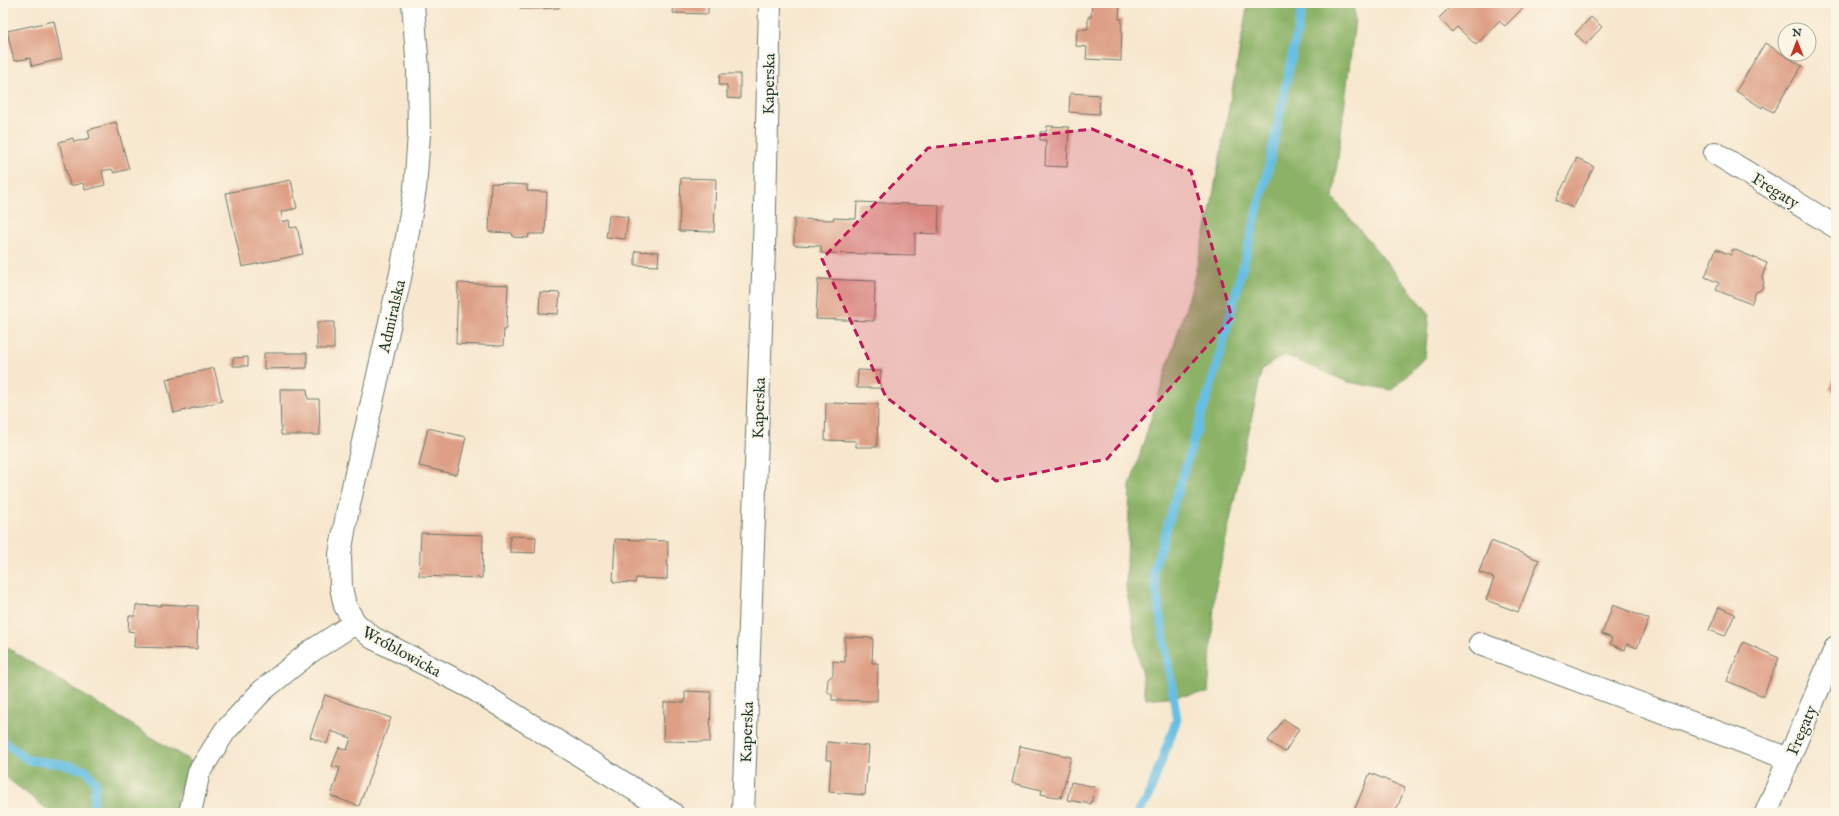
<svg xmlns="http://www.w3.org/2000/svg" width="1839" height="816" font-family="'IM FELL English',serif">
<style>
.forest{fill:#8cb267;stroke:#56784e}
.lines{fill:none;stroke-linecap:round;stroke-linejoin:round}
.stream{stroke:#67bfe4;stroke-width:9}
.building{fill:#dd9f85}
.minor-casing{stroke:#6b786a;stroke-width:24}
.minor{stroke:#fff;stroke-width:22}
.marked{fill:#c2185b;fill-opacity:0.2;stroke:#c2185b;stroke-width:3;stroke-dasharray:8 5;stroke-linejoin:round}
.labels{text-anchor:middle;stroke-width:3.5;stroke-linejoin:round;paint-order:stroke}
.street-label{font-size:16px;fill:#1f3d34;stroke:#fcf5e5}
</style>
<rect width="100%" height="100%" fill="#fcf5e5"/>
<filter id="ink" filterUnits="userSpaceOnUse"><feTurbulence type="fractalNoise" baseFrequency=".025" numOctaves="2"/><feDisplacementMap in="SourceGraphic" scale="8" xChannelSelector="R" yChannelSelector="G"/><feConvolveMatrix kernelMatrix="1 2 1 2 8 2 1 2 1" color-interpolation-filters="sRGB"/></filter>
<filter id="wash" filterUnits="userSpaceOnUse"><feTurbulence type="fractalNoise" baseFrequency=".012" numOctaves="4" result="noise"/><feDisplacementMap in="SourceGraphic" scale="16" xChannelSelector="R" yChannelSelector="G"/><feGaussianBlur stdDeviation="0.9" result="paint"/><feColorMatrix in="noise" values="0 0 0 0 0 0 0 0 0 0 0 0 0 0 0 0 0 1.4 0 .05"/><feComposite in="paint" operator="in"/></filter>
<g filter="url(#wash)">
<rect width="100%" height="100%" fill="#f7e7ce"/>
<!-- forest -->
<g class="forest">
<polygon points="1248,3 1353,3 1355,20 1333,198 1429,313 1425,357 1392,390 1348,382 1284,355 1262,369 1215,591 1208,693 1146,699 1126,587 1130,486 1190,294 1210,212"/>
<polygon points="3,645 192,762 177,797 176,813 52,813 3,775"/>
</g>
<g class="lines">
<!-- stream -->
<g class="stream">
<polyline points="3,739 4,742 28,760 61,764 86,770 96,784 92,813"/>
<polyline points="1137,813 1147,800 1177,719 1153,572 1217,365 1267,174 1303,3"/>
</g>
</g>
<g id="blocks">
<!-- building -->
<g class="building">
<polygon points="505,3 559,3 559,8 522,9 518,6 505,6"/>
<polygon points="674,3 708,3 708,14 673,13"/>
<polygon points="1092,3 1120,4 1119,19 1122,19 1121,61 1086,59 1087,47 1076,46 1077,29 1088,29 1088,17 1091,17"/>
<polygon points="1454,3 1521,3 1524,7 1505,26 1499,21 1476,45 1457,27 1452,32 1439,18"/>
<polygon points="1591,17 1602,27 1586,44 1575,34"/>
<polygon points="54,21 62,59 32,66 30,58 14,61 7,31"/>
<polygon points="1765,43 1802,66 1773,112 1763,106 1762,108 1736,91"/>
<polygon points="720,74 740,74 740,99 727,98 727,85 719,85"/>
<polygon points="1070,93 1100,95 1099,114 1069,112"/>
<polygon points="116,122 129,169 114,173 112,169 102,171 105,185 85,190 83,183 70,186 59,142 73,138 74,142 90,138 88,130"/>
<polygon points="1047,126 1069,127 1067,167 1045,166 1046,140 1040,140 1040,132 1046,132"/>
<polygon points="1577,158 1594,167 1573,208 1556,200"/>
<polygon points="681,178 716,179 714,232 679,231"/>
<polygon points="291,180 297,208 281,212 283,222 289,220 290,228 297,227 303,254 242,267 226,193"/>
<polygon points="491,183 527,185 527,191 547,192 545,234 529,234 528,238 513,237 512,233 489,232"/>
<polygon points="857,202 939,205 938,234 915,233 915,255 821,253 821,246 794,245 794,219 833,220 833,218 856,219"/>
<polygon points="609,215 628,217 625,239 606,237"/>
<polygon points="1716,249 1731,255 1733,249 1767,263 1762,277 1764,283 1761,290 1756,292 1751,304 1716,290 1719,283 1705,277"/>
<polygon points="635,251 659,252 658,266 635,265"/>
<polygon points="818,279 875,281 874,321 816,319"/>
<polygon points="458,283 508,285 506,329 504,329 503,346 456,344"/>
<polygon points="540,292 560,293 558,314 539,313"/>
<rect x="317" y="322" width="17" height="27"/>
<polygon points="264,353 307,353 307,368 264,369"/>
<polygon points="248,357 248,366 233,366 233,358"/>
<polygon points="214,368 222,401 174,413 166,379"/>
<polygon points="858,370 881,371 880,388 857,388"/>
<polygon points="1836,374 1836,393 1829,390"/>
<polygon points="280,389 307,389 308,399 319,399 320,435 281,435"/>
<polygon points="826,403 878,404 877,447 856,447 856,441 825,440"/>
<polygon points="428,428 466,437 457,475 419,466"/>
<polygon points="421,533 483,535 482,578 419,576"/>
<polygon points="510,536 536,537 535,553 510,552"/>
<polygon points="615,539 668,541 667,579 636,578 635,583 613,582"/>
<polygon points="1491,541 1539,560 1518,612 1486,600 1494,578 1479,572"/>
<polygon points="161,604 198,606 197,649 134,647 135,632 128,631 129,616 135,616 136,605 161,606"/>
<polygon points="1613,605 1649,619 1637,648 1627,644 1625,650 1610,644 1612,638 1602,634"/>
<polygon points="1719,607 1735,614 1725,636 1709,630"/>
<polygon points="845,637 873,638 872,663 878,663 877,701 832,700 832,695 827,691 828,679 833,675 833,661 845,662"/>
<polygon points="1743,642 1779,658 1763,696 1727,681"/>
<polygon points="685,691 711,692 710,742 663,741 664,702 685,702"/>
<polygon points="325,695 391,718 359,806 331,796 340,768 332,766 339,747 347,750 351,738 331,731 327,744 310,737"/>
<polygon points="1284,719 1299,729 1285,752 1268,741"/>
<polygon points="827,742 869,746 865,795 829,792 831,760 826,760"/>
<polygon points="1020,746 1071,757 1061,798 1041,794 1042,790 1012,783"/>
<polygon points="1370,773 1405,788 1395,813 1353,813"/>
<polygon points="1071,782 1095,787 1091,804 1067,800"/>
</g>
</g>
</g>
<g filter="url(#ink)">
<use href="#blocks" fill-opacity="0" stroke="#6b786a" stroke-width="1"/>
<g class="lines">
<!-- minor casing -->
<g class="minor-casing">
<g id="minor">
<polyline points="413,3 418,71 419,134 415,189 401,273 348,509 340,554 341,587 345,606 355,623 373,638 472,688 672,813"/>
<polyline points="1715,153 1836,227"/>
<polyline points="1480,644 1789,759"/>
<polyline points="190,813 199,772 225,731 262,691 310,652 355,623"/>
<polyline points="743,813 764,247 770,3"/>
<polyline points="1766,813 1836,647"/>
</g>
</g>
<!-- minor -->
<use href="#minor" class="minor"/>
</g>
</g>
<!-- marked area -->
<path class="marked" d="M1092,129L1191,171L1232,318L1107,459L996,481L886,397L822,259L928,148Z"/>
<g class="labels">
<!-- street labels -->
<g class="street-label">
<text transform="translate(768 84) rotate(-89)" y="6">Kaperska</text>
<text transform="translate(1776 190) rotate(32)" y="6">Fregaty</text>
<text transform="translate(391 316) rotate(-77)" y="6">Admiralska</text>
<text transform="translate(758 408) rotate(-88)" y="6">Kaperska</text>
<text transform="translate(402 651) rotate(29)" y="6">Wróblowicka</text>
<text transform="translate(1801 730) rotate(-67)" y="6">Fregaty</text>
<text transform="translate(746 732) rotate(-88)" y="6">Kaperska</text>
</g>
</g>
<!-- margin -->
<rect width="1839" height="816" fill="none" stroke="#fcf5e5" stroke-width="16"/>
<!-- north arrow -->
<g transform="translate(1797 42)"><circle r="19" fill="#fcf5e5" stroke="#a4ab9e"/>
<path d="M0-3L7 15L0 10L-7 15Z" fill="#c8321e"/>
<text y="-6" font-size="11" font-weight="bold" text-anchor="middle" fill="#1f3d34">N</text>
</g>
</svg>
